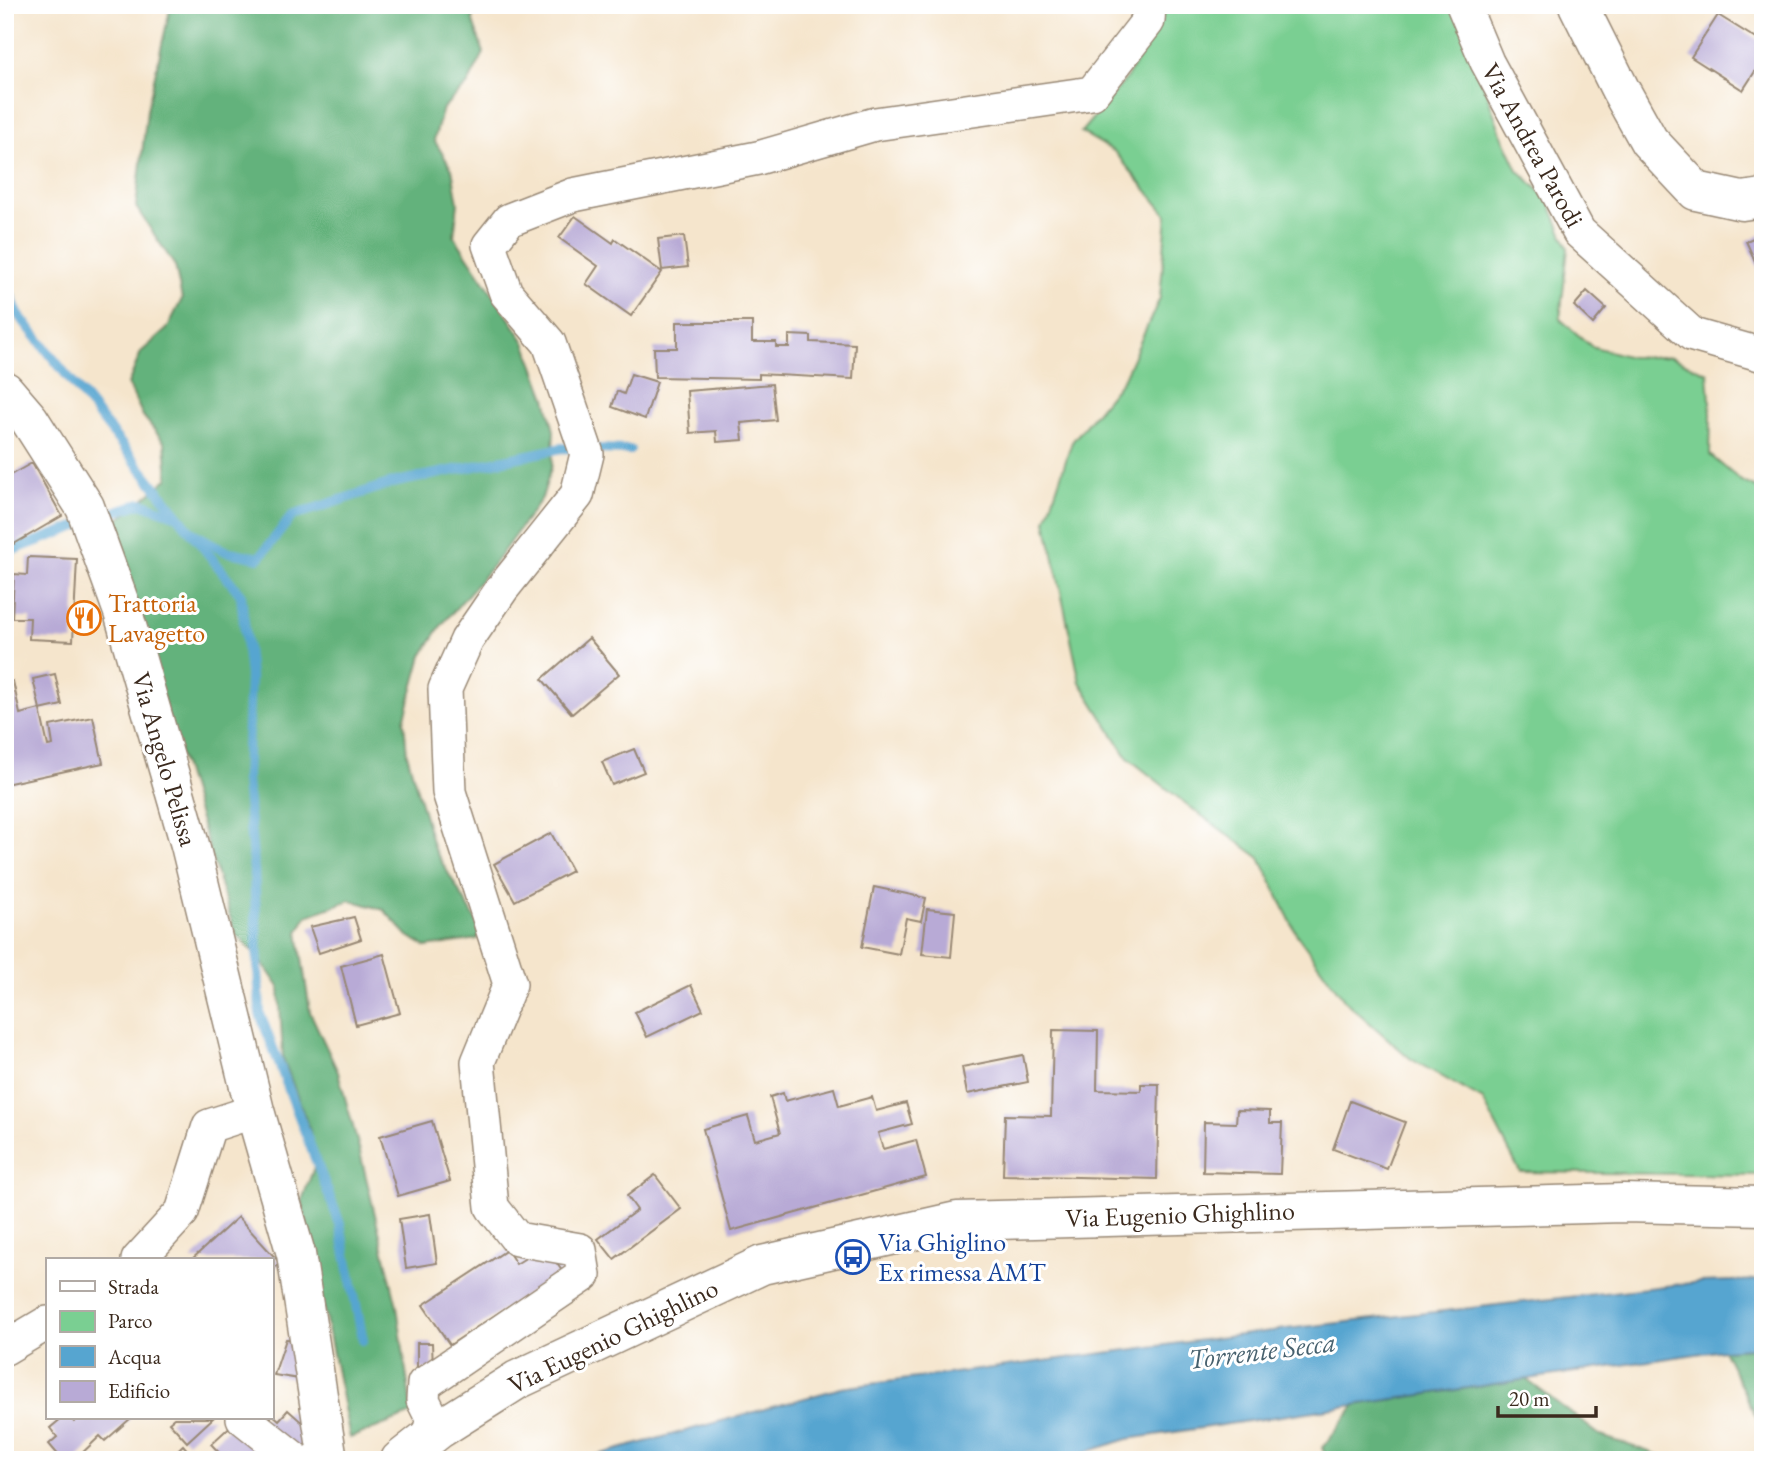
<svg xmlns="http://www.w3.org/2000/svg" width="1768" height="1465" font-family="'EB Garamond',serif">
<style>
.green{fill:#7acf92;stroke:#5a7c58;stroke-width:2}
.forest{fill:#63b27c;stroke:#4f6e4d;stroke-width:2}
.water{fill:#56a5d0;stroke:#486877;stroke-width:2}
.lines{fill:none;stroke-linecap:round;stroke-linejoin:round}
.stream{stroke:#56a5d0;stroke-width:10}
.building{fill:#b8aad6}
.street-casing{stroke:#988875;stroke-width:36}
.secondary-casing{stroke:#988875;stroke-width:41}
.street{stroke:#fff;stroke-width:33}
.secondary{stroke:#fff;stroke-width:38}
.labels{text-anchor:middle;stroke-width:6;stroke-linejoin:round;paint-order:stroke}
.street-label{font-size:26px;fill:#3b2a1e;stroke:#fff}
.food-label{font-size:26px;fill:#c56008;stroke:#fff;text-anchor:start}
.transit-label{font-size:26px;fill:#164399;stroke:#fff;text-anchor:start}
.water-label{font-size:28px;font-style:italic;fill:#47616e;stroke:#fff}
</style>
<rect width="100%" height="100%" fill="#fff"/>
<filter id="ink" filterUnits="userSpaceOnUse"><feTurbulence type="fractalNoise" baseFrequency=".0143" numOctaves="2"/><feDisplacementMap in="SourceGraphic" scale="14" xChannelSelector="R" yChannelSelector="G"/><feConvolveMatrix kernelMatrix="1 2 1 2 8 2 1 2 1" color-interpolation-filters="sRGB"/></filter>
<filter id="wash" filterUnits="userSpaceOnUse"><feTurbulence type="fractalNoise" baseFrequency=".00686" numOctaves="4" result="noise"/><feDisplacementMap in="SourceGraphic" scale="28" xChannelSelector="R" yChannelSelector="G"/><feGaussianBlur stdDeviation="1.57" result="paint"/><feColorMatrix in="noise" values="0 0 0 0 0 0 0 0 0 0 0 0 0 0 0 0 0 1.4 0 .05"/><feComposite in="paint" operator="in"/></filter>
<g filter="url(#wash)">
<rect width="100%" height="100%" fill="#f5e5cc"/>
<!-- green -->
<polygon class="green" points="1167,5 1455,5 1501,133 1518,170 1548,199 1568,248 1560,319 1591,346 1630,357 1671,357 1708,373 1711,414 1710,455 1741,481 1763,491 1763,1175 1520,1172 1483,1100 1411,1059 1346,1002 1297,935 1260,858 1194,810 1128,758 1080,682 1046,521 1072,442 1124,378 1160,298 1167,215 1115,152 1081,132 1127,78"/>
<!-- forest -->
<g class="forest">
<polygon points="171,5 473,5 473,22 484,53 468,84 443,108 434,140 452,169 458,203 454,236 525,342 546,398 554,431 552,465 542,498 494,564 440,627 422,656 404,721 407,754 434,849 478,923 478,939 426,947 408,936 384,910 350,900 307,916 298,932 310,1012 338,1072 359,1148 397,1306 412,1414 350,1438 302,1200 314,1167 310,1131 283,1058 279,987 259,958 235,933 125,576 117,521 168,478 165,443 143,416 128,384 141,352 167,329 182,299 175,266 136,207 147,110"/>
<polygon points="1763,1347 1763,1430 1723,1350"/>
<polygon points="1523,1377 1601,1436 1659,1455 1662,1460 1327,1460 1322,1448 1359,1401"/>
</g>
<!-- water -->
<polygon class="water" points="1763,1280 1763,1347 1723,1350 1128,1439 1060,1460 580,1460 841,1388 1286,1329 1700,1282"/>
<g class="lines">
<!-- stream -->
<g class="stream">
<polyline points="5,282 18,314 241,595 250,676 246,780 254,871 260,1014 340,1224 363,1340"/>
<polyline points="97,518 141,503 175,515"/>
<polyline points="193,533 225,551 259,558 292,516 392,483 562,448 630,450"/>
<polyline points="5,553 83,524"/>
</g>
</g>
<g id="blocks">
<!-- building -->
<g class="building">
<polygon points="1718,15 1763,43 1763,59 1743,90 1691,57"/>
<polygon points="575,216 613,243 615,239 662,272 631,316 586,284 598,266 559,238"/>
<polygon points="1763,234 1763,279 1746,241"/>
<polygon points="684,236 688,267 662,270 658,239"/>
<polygon points="1587,291 1606,308 1593,324 1574,306"/>
<polygon points="677,322 752,322 752,342 776,342 776,347 789,347 789,335 811,336 811,342 855,344 853,379 759,374 759,379 655,377 654,348 677,348"/>
<polygon points="631,374 657,382 645,419 612,407 617,391 624,394"/>
<polygon points="772,384 776,420 741,423 743,440 717,442 716,431 690,433 687,391"/>
<polygon points="32,463 62,516 14,544 5,529 5,478"/>
<polygon points="28,557 77,559 73,641 29,639 30,618 12,618 14,574 27,575"/>
<polygon points="589,638 619,674 572,714 542,679"/>
<polygon points="55,674 62,705 40,710 48,746 53,745 50,726 93,717 103,763 5,784 5,683 13,681 20,714 40,709 33,679"/>
<polygon points="634,749 644,772 612,785 602,762"/>
<polygon points="551,833 572,871 515,901 494,864"/>
<polygon points="874,887 926,898 921,921 906,918 899,954 862,947"/>
<polygon points="927,909 955,912 951,957 922,954"/>
<polygon points="354,917 361,939 319,953 310,927"/>
<polygon points="384,954 400,1013 356,1025 341,966"/>
<polygon points="691,985 703,1010 647,1037 635,1012"/>
<polygon points="1053,1030 1098,1031 1097,1090 1141,1091 1141,1084 1159,1084 1157,1179 1003,1175 1005,1115 1051,1116"/>
<polygon points="1023,1055 1028,1082 967,1094 962,1067"/>
<polygon points="834,1088 839,1106 872,1097 876,1111 906,1103 912,1124 878,1133 883,1149 916,1140 926,1177 731,1231 703,1129 748,1116 755,1140 780,1133 770,1097 783,1093 785,1101"/>
<polygon points="1350,1101 1405,1122 1387,1169 1333,1149"/>
<polygon points="1237,1110 1270,1111 1270,1123 1282,1123 1280,1174 1203,1172 1204,1122 1236,1123"/>
<polygon points="432,1121 450,1181 398,1196 380,1136"/>
<polygon points="655,1175 681,1209 614,1259 598,1239 637,1210 627,1196"/>
<polygon points="430,1214 437,1263 406,1268 399,1219"/>
<polygon points="238,1217 280,1263 271,1271 271,1260 191,1260"/>
<polygon points="545,1246 562,1271 450,1345 423,1305 507,1250 516,1264"/>
<polygon points="286,1339 301,1340 305,1380 274,1375"/>
<polygon points="417,1343 432,1343 433,1369 417,1369"/>
<polygon points="288,1410 315,1434 295,1457 251,1418 271,1418 271,1413 279,1420"/>
<polygon points="62,1418 70,1418 74,1422 79,1418 131,1418 105,1441 100,1436 75,1460 57,1460 60,1457 49,1444 57,1437 50,1428"/>
<polygon points="174,1418 213,1418 187,1442 169,1422"/>
<polygon points="237,1420 281,1460 226,1460 211,1444"/>
<polygon points="183,1445 196,1460 167,1460"/>
</g>
</g>
</g>
<g filter="url(#ink)">
<use href="#blocks" fill-opacity="0" stroke="#988875" stroke-width="2"/>
<g class="lines">
<!-- street casing -->
<g class="street-casing">
<g id="street">
<polyline points="1463,5 1487,62 1579,232 1693,335 1763,355"/>
<polyline points="138,1260 182,1212 209,1126 255,1111"/>
<polyline points="5,1348 47,1323"/>
<polyline points="243,1418 296,1460"/>
<polyline points="438,1430 423,1400 424,1384 584,1275 580,1250 517,1239 492,1207 478,1062 510,984 449,792 445,689 467,640 502,589 577,495 587,454 549,343 506,293 489,245 509,220 573,195 758,158 875,124 1092,93 1148,21 1149,5"/>
</g>
</g>
<!-- secondary casing -->
<g class="secondary-casing">
<g id="secondary">
<polyline points="1578,5 1620,89 1649,141 1696,191 1742,201 1763,198"/>
<polyline points="5,391 29,419 85,507 123,612 190,845 255,1111 296,1254 328,1460"/>
<polyline points="400,1460 438,1430 517,1380 762,1265 957,1221 1623,1203 1763,1206"/>
</g>
</g>
<!-- street -->
<use href="#street" class="street"/>
<!-- secondary -->
<use href="#secondary" class="secondary"/>
</g>
</g>
<!-- icons -->
<defs>
<g id="restaurant-ring" transform="scale(1.75)"><circle r="9.5" fill="#fff" stroke="#e8710a" stroke-width="1.5"/><path d="M-5-6h1v4h1v-4h1v4h1v-4h1v5L-1.5 .5V6h-2V.5L-5-1ZM5-6V6H3V1.5H1.5Q1.5-4 5-6Z" fill="#e8710a"/></g>
<g id="bus-ring" transform="scale(1.75)"><circle r="9.5" fill="#fff" stroke="#1a4fb4" stroke-width="1.5"/><path d="M-5-6H5V4H4V6H2V4H-2V6H-4V4H-5ZM-3.5-4V0h7V-4ZM-3.5 1.2v1.5H-2V1.2ZM2 1.2v1.5H3.5V1.2Z" fill="#1a4fb4"/></g>
</defs>
<g fill-rule="evenodd">
<use href="#restaurant-ring" x="84" y="618"/>
<use href="#bus-ring" x="853" y="1257"/>
</g>
<g class="labels">
<!-- street labels -->
<g class="street-label">
<text transform="translate(1533 145) rotate(61)" y="9">Via Andrea Parodi</text>
<text transform="translate(165 759) rotate(74)" y="9">Via Angelo Pelissa</text>
<text transform="translate(1180 1214) rotate(-2)" y="9">Via Eugenio Ghighlino</text>
<text transform="translate(613 1336) rotate(-26)" y="9">Via Eugenio Ghighlino</text>
</g>
<!-- food labels -->
<g class="food-label">
<text x="108" y="612">Trattoria<tspan x="108" dy="30">Lavagetto</tspan></text>
</g>
<!-- transit labels -->
<g class="transit-label">
<text x="878" y="1251">Via Ghiglino<tspan x="878" dy="30">Ex rimessa AMT</tspan></text>
</g>
<!-- water labels -->
<g class="water-label">
<text transform="translate(1262 1350) rotate(-7)" y="10">Torrente Secca</text>
</g>
</g>
<!-- margin -->
<rect width="1768" height="1465" fill="none" stroke="#fff" stroke-width="28"/>
<!-- legend -->
<rect x="46" y="1258" width="228" height="161" fill="#ffffff" stroke="#b1aaa5" stroke-width="2"/>
<rect x="60" y="1281" width="35" height="10" fill="#ffffff" stroke="#b1aaa5" stroke-width="2"/>
<text x="108" y="1294" font-size="21" fill="#3b2a1e">Strada</text>
<rect x="60" y="1311" width="35" height="21" fill="#7acf92" stroke="#b1aaa5" stroke-width="2"/>
<text x="108" y="1328" font-size="21" fill="#3b2a1e">Parco</text>
<rect x="60" y="1346" width="35" height="21" fill="#56a5d0" stroke="#b1aaa5" stroke-width="2"/>
<text x="108" y="1364" font-size="21" fill="#3b2a1e">Acqua</text>
<rect x="60" y="1381" width="35" height="21" fill="#b8aad6" stroke="#b1aaa5" stroke-width="2"/>
<text x="108" y="1398" font-size="21" fill="#3b2a1e">Edificio</text>
<!-- scale -->
<path d="M1498 1406v10h98v-10" fill="none" stroke="#3b2a1e" stroke-width="3.5"/>
<text x="1509" y="1406" font-size="21" fill="#3b2a1e" stroke="#ffffff" stroke-width="5" paint-order="stroke">20 m</text>
</svg>
